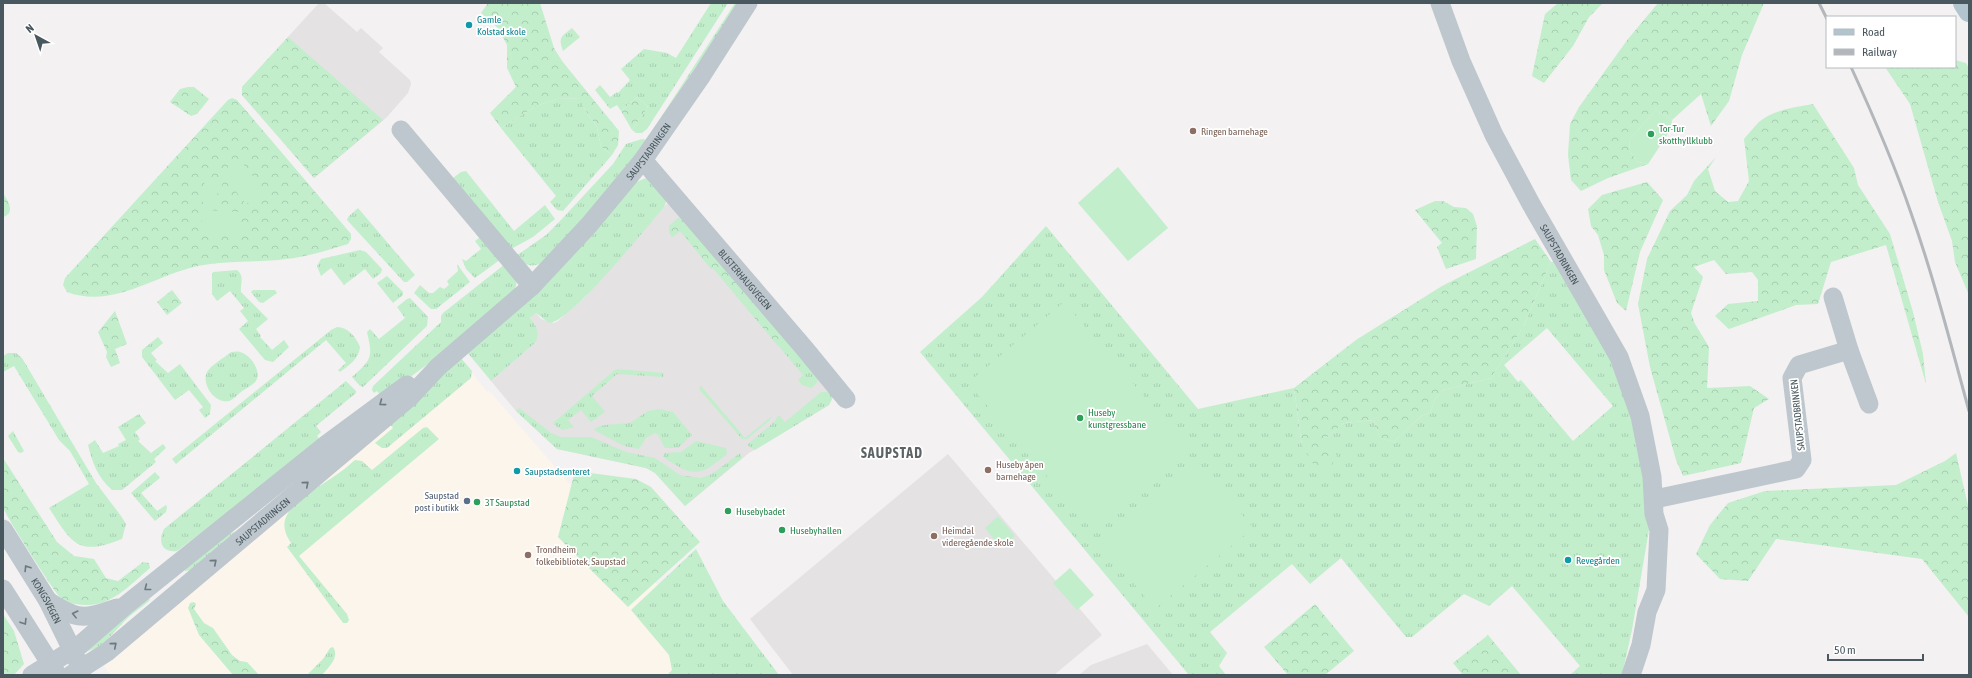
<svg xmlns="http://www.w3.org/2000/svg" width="1972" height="678" font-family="'Asap Condensed',sans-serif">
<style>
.commercial{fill:#fcf5ec}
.education{fill:#e4e2e3}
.grass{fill:url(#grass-tufts);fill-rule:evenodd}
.forest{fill:url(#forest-crowns)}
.pitch{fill:#c2eecc}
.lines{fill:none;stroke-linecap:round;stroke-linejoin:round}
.minor{stroke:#bdc7cd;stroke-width:19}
.major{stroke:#b2c4ce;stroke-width:22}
.rail{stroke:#b3b7bb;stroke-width:3}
.oneway{stroke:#6c797f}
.culture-dot{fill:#0f9aa8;stroke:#fff;stroke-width:1.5}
.education-dot{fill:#8d6e63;stroke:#fff;stroke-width:1.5}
.leisure-dot{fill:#2e9e5b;stroke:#fff;stroke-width:1.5}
.service-dot{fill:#5c6f8a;stroke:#fff;stroke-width:1.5}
.labels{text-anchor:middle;stroke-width:3.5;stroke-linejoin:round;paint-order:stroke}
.culture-label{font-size:10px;fill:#0d838f;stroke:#fff;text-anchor:start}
.leisure-label{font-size:10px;fill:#27864d;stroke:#fff;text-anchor:start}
.education-label{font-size:10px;fill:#785e54;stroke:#fff;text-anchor:start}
.street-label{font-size:10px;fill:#49575e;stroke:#fff}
.service-label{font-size:10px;fill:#4e5e75;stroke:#fff;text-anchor:end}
.district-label{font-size:14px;font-weight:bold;letter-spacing:1px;fill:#5d6265;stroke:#fff}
</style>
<defs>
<pattern id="grass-tufts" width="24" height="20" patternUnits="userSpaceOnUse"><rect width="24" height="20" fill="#c2eecc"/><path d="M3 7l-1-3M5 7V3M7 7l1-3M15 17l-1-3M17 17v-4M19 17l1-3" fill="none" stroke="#a8ceb2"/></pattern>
<pattern id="forest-crowns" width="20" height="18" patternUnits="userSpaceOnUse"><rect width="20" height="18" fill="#c2eecc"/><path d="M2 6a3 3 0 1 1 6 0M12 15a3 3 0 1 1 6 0" fill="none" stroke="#a8ceb2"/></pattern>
</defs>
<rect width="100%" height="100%" fill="#f3f1f1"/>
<!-- commercial -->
<polygon class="commercial" points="460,357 487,392 489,391 492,394 712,648 683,675 110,675 96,653"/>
<!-- education -->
<g class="education">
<polygon points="319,3 324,3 357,32 361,28 383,48 379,52 410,80 411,84 408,93 386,118 314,178 242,95 242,87"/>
<polygon points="670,200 834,395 829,405 749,453 685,506 655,473 646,468 557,449 516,411 491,381 535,343 535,324 530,318 536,313 541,319 554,323 558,321 584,298"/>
<polygon points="948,454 1102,635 1054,675 793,675 750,619"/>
<polygon points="1147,644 1173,675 1079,675 1091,665"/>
</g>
<!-- grass -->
<g class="grass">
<polygon points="711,3 728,3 647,129 642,133 636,133 632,130 648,107 637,97 621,111 617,105 610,109 595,90 600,85 610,97 617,92 618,93 630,80 621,69 644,49 667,53 676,58"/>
<polygon points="735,3 740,3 652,131"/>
<path d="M572,28L580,37L563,51C558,37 561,37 572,28Z"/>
<polygon points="581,98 584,108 597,127 601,147 612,155 563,211 557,210 550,202 556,196 501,128 536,106 557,99"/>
<path d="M642,139L648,140L589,214L542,263C530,268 524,265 516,256L546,235L560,221L613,164L626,144Z"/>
<polygon points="466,171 514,231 545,205 555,219 533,237 511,249 453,178 461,172"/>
<path d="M646,178L652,179L667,200L664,207C647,227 570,323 549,323L536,313L530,318C537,326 540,333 535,343L491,381L467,352L634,183Z"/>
<polygon points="358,208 415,275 407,282 404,282 347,220 348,217"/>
<path d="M678,218L818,376C818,382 816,385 811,388L802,385L798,380L803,375L713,268L711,269L680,231L672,237L669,232V226Z"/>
<path d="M1046,226L1198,409L1294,388L1302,446L1326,438L1344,423L1374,420L1380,438L1394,442L1421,416L1430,413L1435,399L1443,390L1491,378L1523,327L1551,262L1562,260L1615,358L1655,494L1632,630L1622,675H1570L1580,666L1512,586L1489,606L1464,594L1412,637H1406L1341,558L1310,584L1292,564L1210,632L1227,653L1219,666L1226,675H1189L920,352L982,297ZM1547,328L1613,406L1573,441L1521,380L1518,382L1504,365Z"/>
<polygon points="479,238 482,238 501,259 475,278 466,269 462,259 466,261 481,249 475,241"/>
<polygon points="360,250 366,252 382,269 381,273 373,279 365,269 344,285 331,268 321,276 317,266 321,259"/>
<polygon points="457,264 470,282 436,309 431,309 414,293 420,285 429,293 433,293 440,287 444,289 449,285 447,281 458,271"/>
<polygon points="505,264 517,279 516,286 513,293 444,352 382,398 377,391 374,393 372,390 373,386 441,322 441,316 443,313"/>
<path d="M237,270C245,276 240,283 241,292L268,319L256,329L261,336L260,337L272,350L284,340L289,347L273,362L265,360L239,329L248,321L240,311L244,308L230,291L217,301L212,294V274L213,272Z"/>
<polygon points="387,276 403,292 403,295 393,303 377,283"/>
<polygon points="253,290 275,290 277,293 263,303 259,302 251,292"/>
<path d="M410,298L428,317L427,326L363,387L360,386L352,377C372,359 373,358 367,332L370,329L379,339L405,318L397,307L407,299Z"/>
<path d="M337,327C348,327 356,337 360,347C359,359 349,365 340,372L338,370L346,363L326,340L176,464L172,459L331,330Z"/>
<polygon points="158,337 163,343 151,353 157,360 155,361 168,373 180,364 211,405 210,414 205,418 199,410 203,407 189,390 175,400 142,357 142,350"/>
<path d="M231,352C234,352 237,351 240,352C250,354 262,371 256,381C253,385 245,389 241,392C237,395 233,400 229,401C215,404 201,384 207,372C211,365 224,358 231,352Z"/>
<path d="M8,353H16L22,358L96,483L121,516L126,524L122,539C77,557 72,543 49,508L89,484L70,451L59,440L14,366L3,372V356Z"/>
<polygon points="460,357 472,371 471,378 387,448 382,448 375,443 393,428 387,420"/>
<polygon points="616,369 664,373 663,377 617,374 592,396 605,412 591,422 581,410 568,420 574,427 563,430 557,427 553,423"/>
<path d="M346,381L356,391V393L316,426L321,432L317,436L322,442L177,551C161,553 158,541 164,529Z"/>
<polygon points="701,386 745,438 772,416 770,420 747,439 742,439 699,389"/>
<polygon points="821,392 831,392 834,395 829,405 755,450 747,445 774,422 779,415 785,422"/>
<polygon points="519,408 551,433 561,437 591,437 626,452 655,458 680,475 701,478 712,474 740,453 742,458 685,506 655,473 646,468 557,449 516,411"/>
<polygon points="660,409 673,412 692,435 678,448 665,448 658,435 655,433 646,438 639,449 624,446 594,430 597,427 605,425 630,423 648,411"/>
<path d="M139,414L146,423L135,432L140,439L138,441L151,453L163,444L166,448L154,459L156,462L122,490H112C98,478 92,462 88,445L95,440L103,453L119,446L118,444L126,440L118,427Z"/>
<path d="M427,427L439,439L299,556L347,614L349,620L347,623H343L287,547L291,543C286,536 282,526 286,517C294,499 318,488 333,477C341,472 348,466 355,460L362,461L372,470L423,428Z"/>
<polygon points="13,431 24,451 21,453 18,452 8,436"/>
<path d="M696,441L726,448L727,454C709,468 698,480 676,465C671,462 666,460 663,456L665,453L681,452Z"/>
<polygon points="155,472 160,478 141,493 157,511 166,505 167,507 166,512 155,521 131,493"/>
<polygon points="236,531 192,570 185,571 184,569 219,539"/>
<polygon points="696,549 723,601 779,675 667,675 672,670 669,655 631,610"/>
<path d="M149,598L150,600C141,608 129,615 121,625C109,637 102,649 83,652Z"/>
<path d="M333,647C340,657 329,667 322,675H307L323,659L330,648Z"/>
</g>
<!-- forest -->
<g class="forest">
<polygon points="488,3 540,3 554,48 562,61 619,131 618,145 612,155 601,147 597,127 584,108 580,98 557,99 536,106 501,128 490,113 516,87 507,68 507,45 498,28 481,13"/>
<polygon points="1558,3 1603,3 1589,17 1573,46 1544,83 1532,76 1545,14"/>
<polygon points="1658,3 1764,3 1742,55 1729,101 1711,126 1701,94 1672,120 1656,110 1630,139 1629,150 1638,162 1648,164 1608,178 1581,191 1571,180 1568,155 1570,124 1579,107 1628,39"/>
<polygon points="288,37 383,120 314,178 242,95 242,87"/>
<polygon points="1955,60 1966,63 1969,68 1969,295 1955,262 1952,241 1938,202 1910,104 1885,67 1955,67"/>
<polygon points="188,87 194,87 209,99 197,114 191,116 170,102 180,89"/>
<polygon points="637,97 648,107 632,130 621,111"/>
<path d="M232,98L237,100L351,234V239L348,244C327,250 307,257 286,259C257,263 227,260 198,266C155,275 113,309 67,292L63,285L65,278L228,100Z"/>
<path d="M1813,104L1854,168L1858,185L1890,234L1913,312L1923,354L1926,384L1886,245L1831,262L1818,304L1796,305L1729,329L1715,316L1728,304L1758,301V280L1752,272L1726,274L1714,260L1694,267L1703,277L1691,313L1695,324L1709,347L1707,388L1750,386L1769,399L1754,408L1741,463L1683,476L1676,460L1650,367L1638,304L1647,259L1670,211L1687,195L1694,181L1716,157L1708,169L1715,191L1728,202L1738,201L1749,181L1744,139C1749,133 1754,127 1759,122C1773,110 1796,107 1813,104Z"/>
<polygon points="1647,182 1663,200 1640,252 1626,311 1617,303 1604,270 1604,255 1598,235 1591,226 1588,209 1602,195"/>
<path d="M3,193C8,201 16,213 3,217Z"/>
<polygon points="1435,201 1443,201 1454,207 1466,208 1473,214 1477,226 1476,259 1446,269 1437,247 1442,243 1415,210"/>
<polygon points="682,217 787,339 778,346 713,268 711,269 681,231 672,237 669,232 669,226 678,218"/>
<polygon points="1535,239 1551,262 1523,327 1491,378 1443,390 1435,399 1430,413 1421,416 1394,442 1380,438 1374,420 1344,423 1326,438 1337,456 1329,470 1315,467 1302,446 1294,388 1356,340 1442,286"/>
<polygon points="172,290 182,303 167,315 157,302"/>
<polygon points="115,311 127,344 115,349 120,363 111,367 106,357 107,352 98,332"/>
<polygon points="1956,453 1969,510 1969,617 1922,559 1776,539 1748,581 1720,579 1696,554 1710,525 1728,503 1765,491 1896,485 1945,461"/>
<path d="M3,458L57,542L74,556L94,559L106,578L118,581L143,562L149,563L150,568C132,583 114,604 89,605C79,605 67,604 60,597C53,590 5,515 3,507C0,494 3,472 3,458Z"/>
<polygon points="575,471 636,479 651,487 700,542 628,607 558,537"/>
<polygon points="194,602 196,604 194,609 204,623 213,628 232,655 240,661 247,662 259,675 233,675 199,635 188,608 190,603"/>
<polygon points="1315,604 1354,651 1325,675 1288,675 1264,647"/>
<polygon points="3,614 14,631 24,664 14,675 3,675"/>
<polygon points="1488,635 1521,675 1463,675 1453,663"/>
</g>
<!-- pitch -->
<g class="pitch">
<polygon points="1656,110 1672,120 1671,129 1648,164 1638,162 1629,150 1630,139"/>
<polygon points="239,159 264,190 246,204 221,173"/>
<polygon points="1118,167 1168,228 1128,261 1078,203"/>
<polygon points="208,175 223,183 211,206 197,199"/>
<polygon points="203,210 240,212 239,236 201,233"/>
<polygon points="1064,302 1191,452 1095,533 968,383"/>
<polygon points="1199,463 1253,528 1155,609 1102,545"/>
<polygon points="998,516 1015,536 1001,548 985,528"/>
<polygon points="1070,568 1094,595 1077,610 1053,583"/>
</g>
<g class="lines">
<!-- minor -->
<g class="minor">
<path id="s1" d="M1440,3L1461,61L1494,135L1531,204L1619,357L1640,416L1652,477L1654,514L1659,530L1656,590L1647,612L1641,645L1631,675"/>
<polyline points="401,130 532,286"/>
<path id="s2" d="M643,160L805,349L846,399"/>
<polyline points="1833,297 1849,350 1869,404"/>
<polyline points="1655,499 1796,469 1802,460 1792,378 1799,365 1849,350"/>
<path id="s3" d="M3,529L48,601L78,662"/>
<polyline points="3,589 57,674"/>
<path d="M48,601C79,621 83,619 117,608"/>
<polyline points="32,675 80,645 126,605 327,444 407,385"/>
<path id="s4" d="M71,675L107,652L410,397L438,367L532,286L589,225L643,160L702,75L748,3"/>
</g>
<!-- major -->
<polyline class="major" points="1964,3 1969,11"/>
<!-- rail -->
<g class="rail">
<polyline points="1819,3 1827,19"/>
<path d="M1851,67C1873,115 1894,163 1911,213C1934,278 1951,345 1969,411"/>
</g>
</g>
<!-- one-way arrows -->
<defs><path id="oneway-chevron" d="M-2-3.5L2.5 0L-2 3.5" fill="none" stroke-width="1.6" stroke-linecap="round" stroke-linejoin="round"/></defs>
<g class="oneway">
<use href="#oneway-chevron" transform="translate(382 403) rotate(143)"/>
<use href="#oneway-chevron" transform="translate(306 484) rotate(-40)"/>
<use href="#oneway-chevron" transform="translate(214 562) rotate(-40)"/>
<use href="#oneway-chevron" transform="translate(27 568) rotate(-122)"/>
<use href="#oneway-chevron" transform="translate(147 588) rotate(142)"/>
<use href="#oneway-chevron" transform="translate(75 614) rotate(-166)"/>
<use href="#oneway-chevron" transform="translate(24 622) rotate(58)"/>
<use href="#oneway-chevron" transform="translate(114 645) rotate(-40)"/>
</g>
<!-- markers -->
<g class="culture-dot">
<circle cx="469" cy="25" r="4"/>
<circle cx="517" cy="471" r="4"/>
<circle cx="1568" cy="560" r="4"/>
</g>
<g class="education-dot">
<circle cx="1193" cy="131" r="4"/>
<circle cx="988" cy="470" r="4"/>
<circle cx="934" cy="536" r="4"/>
<circle cx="528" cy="555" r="4"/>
</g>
<g class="leisure-dot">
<circle cx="1651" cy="134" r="4"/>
<circle cx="1080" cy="418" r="4"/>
<circle cx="477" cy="502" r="4"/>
<circle cx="728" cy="511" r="4"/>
<circle cx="782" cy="530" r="4"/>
</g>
<circle class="service-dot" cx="467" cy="501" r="4"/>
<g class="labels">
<!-- culture labels -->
<g class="culture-label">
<text x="477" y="23">Gamle<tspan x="477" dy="12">Kolstad skole</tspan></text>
<text x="525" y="475">Saupstadsenteret</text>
<text x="1576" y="564">Revegården</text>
</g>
<!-- leisure labels -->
<g class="leisure-label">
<text x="1659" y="132">Tor-Tur<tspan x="1659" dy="12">skotthyllklubb</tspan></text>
<text x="1088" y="416">Huseby<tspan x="1088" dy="12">kunstgressbane</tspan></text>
<text x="485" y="506">3T Saupstad</text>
<text x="736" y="515">Husebybadet</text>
<text x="790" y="534">Husebyhallen</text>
</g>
<!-- education labels -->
<g class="education-label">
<text x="1201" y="135">Ringen barnehage</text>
<text x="996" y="468">Huseby åpen<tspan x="996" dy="12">barnehage</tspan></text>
<text x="942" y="534">Heimdal<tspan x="942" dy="12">videregående skole</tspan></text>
<text x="536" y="553">Trondheim<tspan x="536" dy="12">folkebibliotek, Saupstad</tspan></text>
</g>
<!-- street labels -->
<g class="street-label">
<text dy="4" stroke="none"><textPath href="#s4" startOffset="782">SAUPSTADRINGEN</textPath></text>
<text dy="4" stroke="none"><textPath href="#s1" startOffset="279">SAUPSTADRINGEN</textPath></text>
<text dy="4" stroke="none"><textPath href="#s2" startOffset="157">BLISTERHAUGVEGEN</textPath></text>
<text transform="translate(1797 415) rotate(-96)" y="4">SAUPSTADBRINKEN</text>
<text dy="4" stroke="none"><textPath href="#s4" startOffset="246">SAUPSTADRINGEN</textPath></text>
<text dy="4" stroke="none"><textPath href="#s3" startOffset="84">KONGSVEGEN</textPath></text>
</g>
<!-- service labels -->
<g class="service-label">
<text x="459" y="499">Saupstad<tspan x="459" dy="12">post i butikk</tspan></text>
</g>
<!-- district labels -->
<g class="district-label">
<text x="892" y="458">SAUPSTAD</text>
</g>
</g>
<!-- border -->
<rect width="1972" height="678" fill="none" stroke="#49575e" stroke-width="8"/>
<!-- legend -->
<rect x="1826" y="16" width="130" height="52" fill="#ffffff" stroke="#b6bcbf"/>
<rect x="1834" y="29" width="20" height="6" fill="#b2c4ce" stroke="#b6bcbf"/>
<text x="1862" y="36" font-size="12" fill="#49575e">Road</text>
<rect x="1834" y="49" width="20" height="6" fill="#b3b7bb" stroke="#b6bcbf"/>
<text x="1862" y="56" font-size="12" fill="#49575e">Railway</text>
<!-- north arrow -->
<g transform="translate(36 36) rotate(320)" stroke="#ffffff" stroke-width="3" paint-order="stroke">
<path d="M0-3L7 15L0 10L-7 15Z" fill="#49575e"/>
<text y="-6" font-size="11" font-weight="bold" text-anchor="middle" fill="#49575e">N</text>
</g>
<!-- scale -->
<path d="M1828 654v6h95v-6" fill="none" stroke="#49575e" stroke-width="2"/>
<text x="1834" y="654" font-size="12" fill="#49575e" stroke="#ffffff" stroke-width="3" paint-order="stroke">50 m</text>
</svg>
